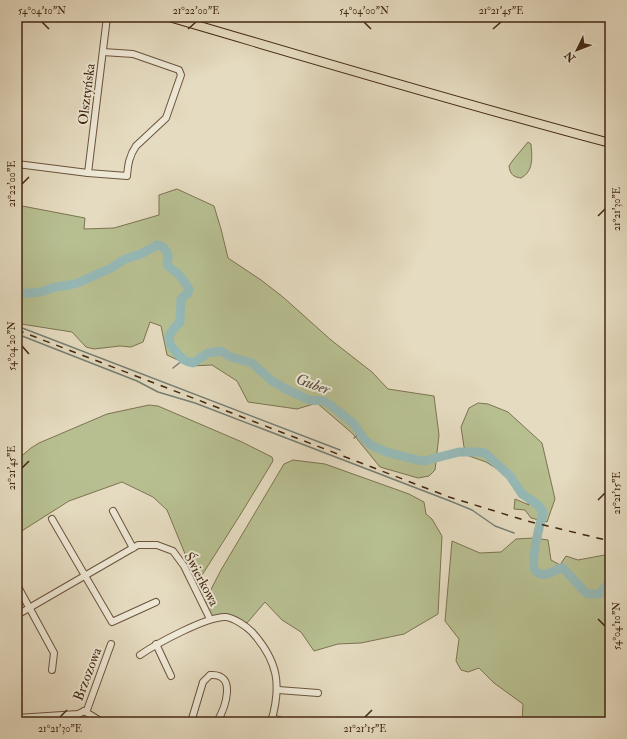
<svg xmlns="http://www.w3.org/2000/svg" width="627" height="739" font-family="'IM FELL Double Pica',serif">
<style>
.green{fill:#b7bf91;stroke:#7d7351}
.lines{fill:none;stroke-linecap:round;stroke-linejoin:round}
.stream{stroke:#757f75;stroke-width:1.5}
.river{stroke:#96bab8;stroke-width:9}
.minor-casing{stroke:#6c543d;stroke-width:8}
.major-casing{stroke:#432711;stroke-width:10}
.minor{stroke:#eee8d6;stroke-width:6}
.major{stroke:#e5dbc0;stroke-width:8}
.rail{stroke:#432711;stroke-width:1.5;stroke-dasharray:7 7;stroke-linecap:butt}
.ticks{fill:none;stroke:#432711;stroke-width:1.5}
.labels{text-anchor:middle;stroke-width:4;stroke-linejoin:round;paint-order:stroke}
.street-label{font-size:14px;fill:#432711;stroke:#eee8d6}
.water-label{font-size:15px;font-style:italic;fill:#584c3b;stroke:#eee8d6}
.neatline{fill:none;stroke:#432711;stroke-width:1.5}
.ticks-label{font-size:10px;text-anchor:middle;fill:#432711}
</style>
<rect width="100%" height="100%" fill="#e5dbc0"/>
<filter id="stains"><feTurbulence type="fractalNoise" baseFrequency=".005" numOctaves="4"/><feColorMatrix values="0 0 0 0 .2 0 0 0 0 .09 0 0 0 0 .02 0 0 0 .5 -.17"/></filter>
<radialGradient id="worn" r=".72"><stop offset=".6" stop-color="#630" stop-opacity="0"/><stop offset="1" stop-color="#630" stop-opacity=".3"/></radialGradient>
<!-- green -->
<g class="green">
<path d="M528,142L531,144C532,157 534,171 521,178C513,177 510,174 509,166L513,160Z"/>
<polygon points="177,189 214,206 221,229 228,258 261,280 283,297 331,340 372,372 388,389 434,396 439,435 435,470 429,476 418,478 380,467 353,434 317,403 297,409 248,402 237,381 212,365 191,366 167,355 161,326 150,322 143,342 131,347 120,346 94,349 86,347 72,332 21,324 17,320 17,205 85,218 84,229 114,228 159,215 159,195"/>
<polygon points="478,403 488,404 508,412 542,443 555,499 547,522 531,518 525,510 514,509 515,499 529,505 512,478 486,462 469,456 464,447 461,427 469,408"/>
<polygon points="149,405 158,406 242,442 272,457 273,461 242,512 197,583 167,510 153,497 122,482 69,501 17,534 17,460 31,448 39,443 107,414"/>
<polygon points="293,460 325,464 409,494 424,502 426,514 432,519 442,536 438,614 404,634 361,643 338,644 314,651 301,632 282,620 265,602 247,623 226,615 211,617 205,601 221,570 284,464"/>
<polygon points="534,538 548,540 551,560 560,565 566,556 578,560 610,554 610,722 522,722 523,704 494,683 479,668 468,672 461,670 456,661 459,639 445,621 452,541 480,553 501,552 516,539"/>
</g>
<g class="lines">
<!-- stream -->
<g class="stream">
<polyline points="17,326 340,450"/>
<polyline points="17,334 137,381 158,392 195,403 450,501 472,510 495,526 514,533"/>
<polyline points="173,368 183,360"/>
<polyline points="354,438 361,432"/>
</g>
<!-- river -->
<path class="river" d="M17,294L41,292L55,287L70,285L80,282L111,268L125,259L141,254L157,245L161,246L164,248L168,254V259L167,263C168,268 172,269 176,272C181,277 187,283 189,290L188,293L181,299L180,322C168,334 164,340 177,353C182,359 185,362 193,363L208,353L221,351L231,357L252,363L272,381L288,390L309,400L324,401L329,404L353,423L365,440L371,445L386,452L417,460L424,461L459,452H478L485,453L510,476L522,494L537,504L542,510L543,514C540,523 530,562 535,570C541,579 553,572 560,568H563L584,591L588,594H599L607,585H610"/>
<!-- minor casing -->
<g class="minor-casing">
<g id="minor">
<path d="M17,164L88,173L127,176C128,165 129,156 136,146L166,118L181,75L179,70L133,54L103,52"/>
<polyline points="88,173 107,17"/>
<polyline points="113,511 133,548"/>
<polyline points="52,519 112,622 156,602"/>
<polyline points="17,585 54,653 52,670"/>
<polyline points="17,615 138,545 157,545 173,551 184,566 210,619"/>
<polyline points="156,644 171,676"/>
<path d="M140,655C156,644 207,616 226,617C234,618 246,626 252,632C278,661 282,685 271,722"/>
<polyline points="278,690 318,693"/>
<polyline points="84,711 102,722"/>
<polyline points="17,718 78,714 87,710 111,644"/>
<polyline points="272,718 286,722"/>
<path d="M191,722L203,682L210,675C238,673 225,708 217,722"/>
</g>
</g>
<!-- major casing -->
<g class="major-casing">
<path id="major" d="M169,17C316,60 462,104 610,143"/>
</g>
<!-- minor -->
<use href="#minor" class="minor"/>
<!-- major -->
<use href="#major" class="major"/>
<!-- rail -->
<polyline class="rail" points="17,330 449,497 527,521 610,541"/>
</g>
<!-- ticks -->
<path class="ticks" d="M42,22L49,29M364,22L371,29M188,29L196,22M493,29L501,22M22,184L29,177M598,216L605,209M22,346L29,354M22,468L29,461M598,500L605,493M598,619L605,626M60,717L67,710M365,717L372,710"/>
<g class="labels">
<!-- street labels -->
<g class="street-label">
<text transform="translate(86 94) rotate(-83)" y="5">Olsztyńska</text>
<text transform="translate(202 579) rotate(62)" y="5">Świerkowa</text>
<text transform="translate(87 674) rotate(-69)" y="5">Brzozowa</text>
</g>
<!-- water labels -->
<g class="water-label">
<text transform="translate(313 384) rotate(20)" y="5">Guber</text>
</g>
</g>
<!-- margin -->
<rect width="627" height="739" fill="none" stroke="#e5dbc0" stroke-width="44"/>
<!-- north arrow -->
<g transform="translate(577 50) rotate(227)" stroke="#eee8d6" stroke-width="3" paint-order="stroke">
<path d="M0-3L7 15L0 10L-7 15Z" fill="#432711"/>
<text y="-6" font-size="11" font-weight="bold" text-anchor="middle" fill="#432711">N</text>
</g>
<rect x="22" y="22" width="583" height="695" class="neatline"/>
<g class="ticks-label">
<text x="42" y="14">54°04'10"N</text>
<text x="196" y="14">21°22'00"E</text>
<text x="364" y="14">54°04'00"N</text>
<text x="501" y="14">21°21'45"E</text>
<text transform="translate(11 184) rotate(-90)" y="4">21°22'00"E</text>
<text transform="translate(616 209) rotate(-90)" y="4">21°21'30"E</text>
<text transform="translate(11 346) rotate(-90)" y="4">54°04'20"N</text>
<text transform="translate(11 468) rotate(-90)" y="4">21°21'45"E</text>
<text transform="translate(616 493) rotate(-90)" y="4">21°21'15"E</text>
<text transform="translate(616 626) rotate(-90)" y="4">54°04'10"N</text>
<text x="60" y="732">21°21'30"E</text>
<text x="365" y="732">21°21'15"E</text>
</g>
<rect width="100%" height="100%" filter="url(#stains)"/>
<rect width="100%" height="100%" fill="url(#worn)"/>
</svg>
